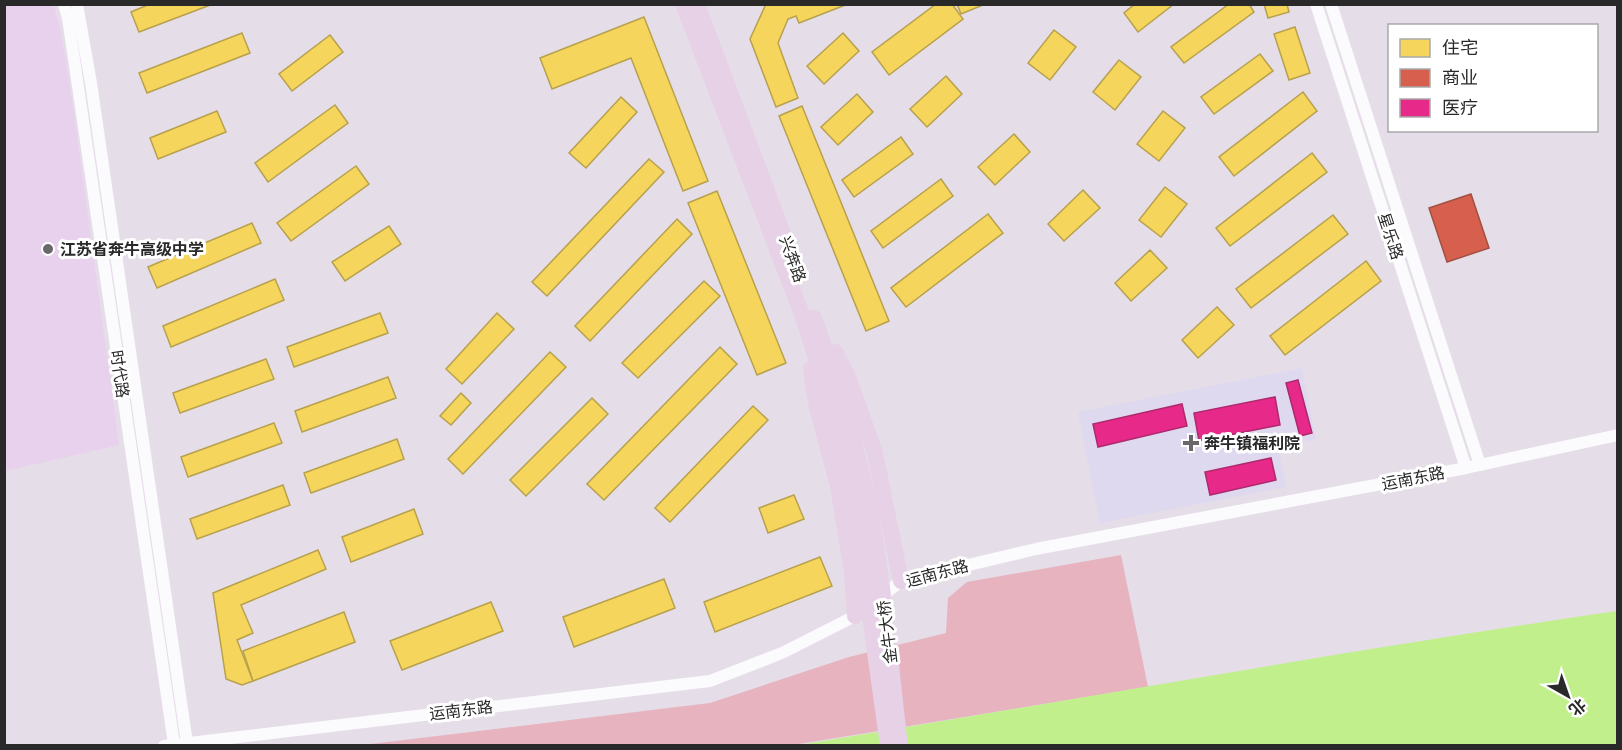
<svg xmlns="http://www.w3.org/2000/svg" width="1622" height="750" font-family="'Fira Sans','Noto Sans SC',sans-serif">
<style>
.education{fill:#e8d1ec}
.medical{fill:#dfd9ef}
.green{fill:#e6b3bf}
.water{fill:#c1ef8c}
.homes{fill:#f6d55c;stroke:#b8a14d;stroke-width:1.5}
.shops{fill:#d6604d;stroke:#a25042;stroke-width:1.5}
.health{fill:#e7298a;stroke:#ae296d;stroke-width:1.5}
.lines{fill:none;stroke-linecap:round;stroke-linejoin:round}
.minor{stroke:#fbfafc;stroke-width:12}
.major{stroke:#e6d1e7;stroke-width:16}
.poi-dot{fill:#6b686c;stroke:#fff;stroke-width:2}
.labels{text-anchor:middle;stroke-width:6;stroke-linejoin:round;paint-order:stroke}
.street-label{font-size:16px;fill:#292929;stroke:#fff}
.poi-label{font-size:16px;font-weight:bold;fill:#292929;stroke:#fff;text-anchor:start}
</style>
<rect width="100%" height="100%" fill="#e5dde8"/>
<!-- education -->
<polygon class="education" points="4,5 54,5 61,32 74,113 119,445 5,471"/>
<!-- medical -->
<polygon class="medical" points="1302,368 1316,439 1278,447 1286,487 1100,523 1078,412"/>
<!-- green -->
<polygon class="green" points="1121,555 1148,687 793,745 354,746 710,703 849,657 946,633 948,598 967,582"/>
<!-- water -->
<path class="water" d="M1617,611V745L793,746C1068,701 1342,651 1617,611Z"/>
<!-- homes -->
<g class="homes">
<polygon points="150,4 213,4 139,32 131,12"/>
<polygon points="766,4 848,4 799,23 796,16 788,19 778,43 798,98 776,107 750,39"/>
<polygon points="936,4 952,4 963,19 889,75 872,52"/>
<polygon points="957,4 983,4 983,5 961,14"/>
<polygon points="1135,4 1174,4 1138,32 1124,13"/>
<polygon points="1229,4 1249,4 1254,12 1184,63 1171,47"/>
<polygon points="1264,4 1287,4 1289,12 1268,18"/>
<polygon points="644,17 708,181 683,191 631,58 552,89 540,58"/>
<polygon points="1295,27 1310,73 1289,80 1274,34"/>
<polygon points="1054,30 1076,47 1050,80 1028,63"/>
<polygon points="242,33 250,53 147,93 139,73"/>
<polygon points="843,33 859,51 824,84 807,66"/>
<polygon points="330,35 343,52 292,91 279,74"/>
<polygon points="1260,54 1273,71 1214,114 1201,97"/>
<polygon points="1119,60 1141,77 1115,110 1093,92"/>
<polygon points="946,76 962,94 927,127 910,109"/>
<polygon points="1303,92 1317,111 1234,176 1219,157"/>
<polygon points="857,94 873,112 838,145 821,127"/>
<polygon points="621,97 637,112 586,168 569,153"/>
<polygon points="335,105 348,123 268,182 255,163"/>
<polygon points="802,106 889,321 866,331 779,116"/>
<polygon points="217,111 226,132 158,159 150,138"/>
<polygon points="1163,111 1185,128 1159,161 1137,144"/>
<polygon points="1014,134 1030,152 995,185 978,167"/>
<polygon points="901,137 913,154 854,197 842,180"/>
<polygon points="1312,153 1327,172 1230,246 1216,228"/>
<polygon points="649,159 664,172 547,296 532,282"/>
<polygon points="356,166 369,184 291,241 277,223"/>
<polygon points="941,179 953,196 883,248 871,231"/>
<polygon points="1165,187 1187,204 1161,237 1139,220"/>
<polygon points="1083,190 1100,208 1064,241 1048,224"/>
<polygon points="717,191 786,363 757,375 688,203"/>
<polygon points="988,214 1003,233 906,307 891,288"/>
<polygon points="1333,215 1348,234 1251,308 1236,289"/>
<polygon points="677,219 692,234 590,341 575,326"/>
<polygon points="252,223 261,243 157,288 148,267"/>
<polygon points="389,226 401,244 345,281 332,262"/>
<polygon points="1150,250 1167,268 1131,301 1115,283"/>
<polygon points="1366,261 1381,281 1285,355 1270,336"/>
<polygon points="275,279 284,300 171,347 163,326"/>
<polygon points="704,281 720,296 638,378 622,363"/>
<polygon points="1217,307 1234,325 1198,358 1182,340"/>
<polygon points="380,313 388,333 294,367 287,347"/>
<polygon points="497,313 514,329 462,384 446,369"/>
<polygon points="720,347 737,364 604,500 587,484"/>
<polygon points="550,352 566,367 463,474 448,459"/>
<polygon points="266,359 274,379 180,413 173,393"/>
<polygon points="388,377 396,398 302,432 295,411"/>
<polygon points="461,393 471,403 451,425 440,416"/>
<polygon points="592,398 608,414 526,496 510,480"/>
<polygon points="753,406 768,420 670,522 655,508"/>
<polygon points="274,423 282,443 188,477 181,457"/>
<polygon points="397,439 404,459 311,493 304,473"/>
<polygon points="283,485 290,505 197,539 190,519"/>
<polygon points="794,495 804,519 768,533 759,508"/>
<polygon points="414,509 423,534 351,562 342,537"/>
<polygon points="318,550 326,569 241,605 253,633 237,640 253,681 242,685 226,679 213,593"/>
<polygon points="820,557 832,586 715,632 704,602"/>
<polygon points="664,579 675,608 574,647 563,617"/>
<polygon points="491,602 503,631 402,670 390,641"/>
<polygon points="344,612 355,642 253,681 243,651"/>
</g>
<!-- shops -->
<polygon class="shops" points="1471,194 1489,248 1447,262 1429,208"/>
<!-- health -->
<g class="health">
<polygon points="1298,380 1312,433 1300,436 1286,383"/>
<polygon points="1275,397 1280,425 1199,441 1194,413"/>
<polygon points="1182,404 1187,426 1098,447 1093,424"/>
<polygon points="1271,458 1276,480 1210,495 1205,472"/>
</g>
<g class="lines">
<!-- minor -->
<g class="minor">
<polyline points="64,4 68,18 174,744"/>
<polyline points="77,4 91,83 187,743"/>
<polyline points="1316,4 1466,468"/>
<polyline points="1331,4 1480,465"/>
<polyline points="878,599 901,581 1036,549 1466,468 1618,435"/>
<polyline points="164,746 710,681 782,653 855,616 861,611"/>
</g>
<!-- major -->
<g class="major">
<polyline points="683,4 803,317 836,421 851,478 888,746"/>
<polyline points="697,4 795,266"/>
<path d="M814,318C838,384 859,451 872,520C885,594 891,670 900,746"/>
<polyline points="835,352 848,377 875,453 901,581"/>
<polyline points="811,369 816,403 838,486 852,572 855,616"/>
</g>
</g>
<!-- markers -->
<g class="poi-dot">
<circle cx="48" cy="249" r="6"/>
<path d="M1188 434h6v6h6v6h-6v6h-6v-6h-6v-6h6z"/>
</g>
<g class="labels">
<!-- street labels -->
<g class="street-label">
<text transform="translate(1391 236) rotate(72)" y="6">星乐路</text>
<text transform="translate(793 259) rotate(70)" y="6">兴奔路</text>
<text transform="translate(120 374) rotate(82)" y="6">时代路</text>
<text transform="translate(1413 478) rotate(-11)" y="6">运南东路</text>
<text transform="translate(937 573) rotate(-15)" y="6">运南东路</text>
<text transform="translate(887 632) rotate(-97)" y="6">金牛大桥</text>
<text transform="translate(461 710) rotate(-7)" y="6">运南东路</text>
</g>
<!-- poi labels -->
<g class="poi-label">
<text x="60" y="255">江苏省奔牛高级中学</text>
<text x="1204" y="449">奔牛镇福利院</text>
</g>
</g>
<!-- border -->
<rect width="1622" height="750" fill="none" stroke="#292929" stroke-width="12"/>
<!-- legend -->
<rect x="1388" y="24" width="210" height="108" fill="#ffffff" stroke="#a9a9a9" stroke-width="1.5"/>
<rect x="1400" y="39" width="30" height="18" fill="#f6d55c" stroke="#a9a9a9" stroke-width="1.5"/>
<text x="1442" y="54" font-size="18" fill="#292929">住宅</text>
<rect x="1400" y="69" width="30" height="18" fill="#d6604d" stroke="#a9a9a9" stroke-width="1.5"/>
<text x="1442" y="84" font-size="18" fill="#292929">商业</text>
<rect x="1400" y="99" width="30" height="18" fill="#e7298a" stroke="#a9a9a9" stroke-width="1.5"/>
<text x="1442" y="114" font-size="18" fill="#292929">医疗</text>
<!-- north arrow -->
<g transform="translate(1568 696) rotate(140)" stroke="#ffffff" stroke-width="4.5" paint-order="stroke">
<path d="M0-4.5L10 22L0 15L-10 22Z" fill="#292929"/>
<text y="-9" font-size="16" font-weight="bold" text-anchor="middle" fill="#292929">北</text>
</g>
</svg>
